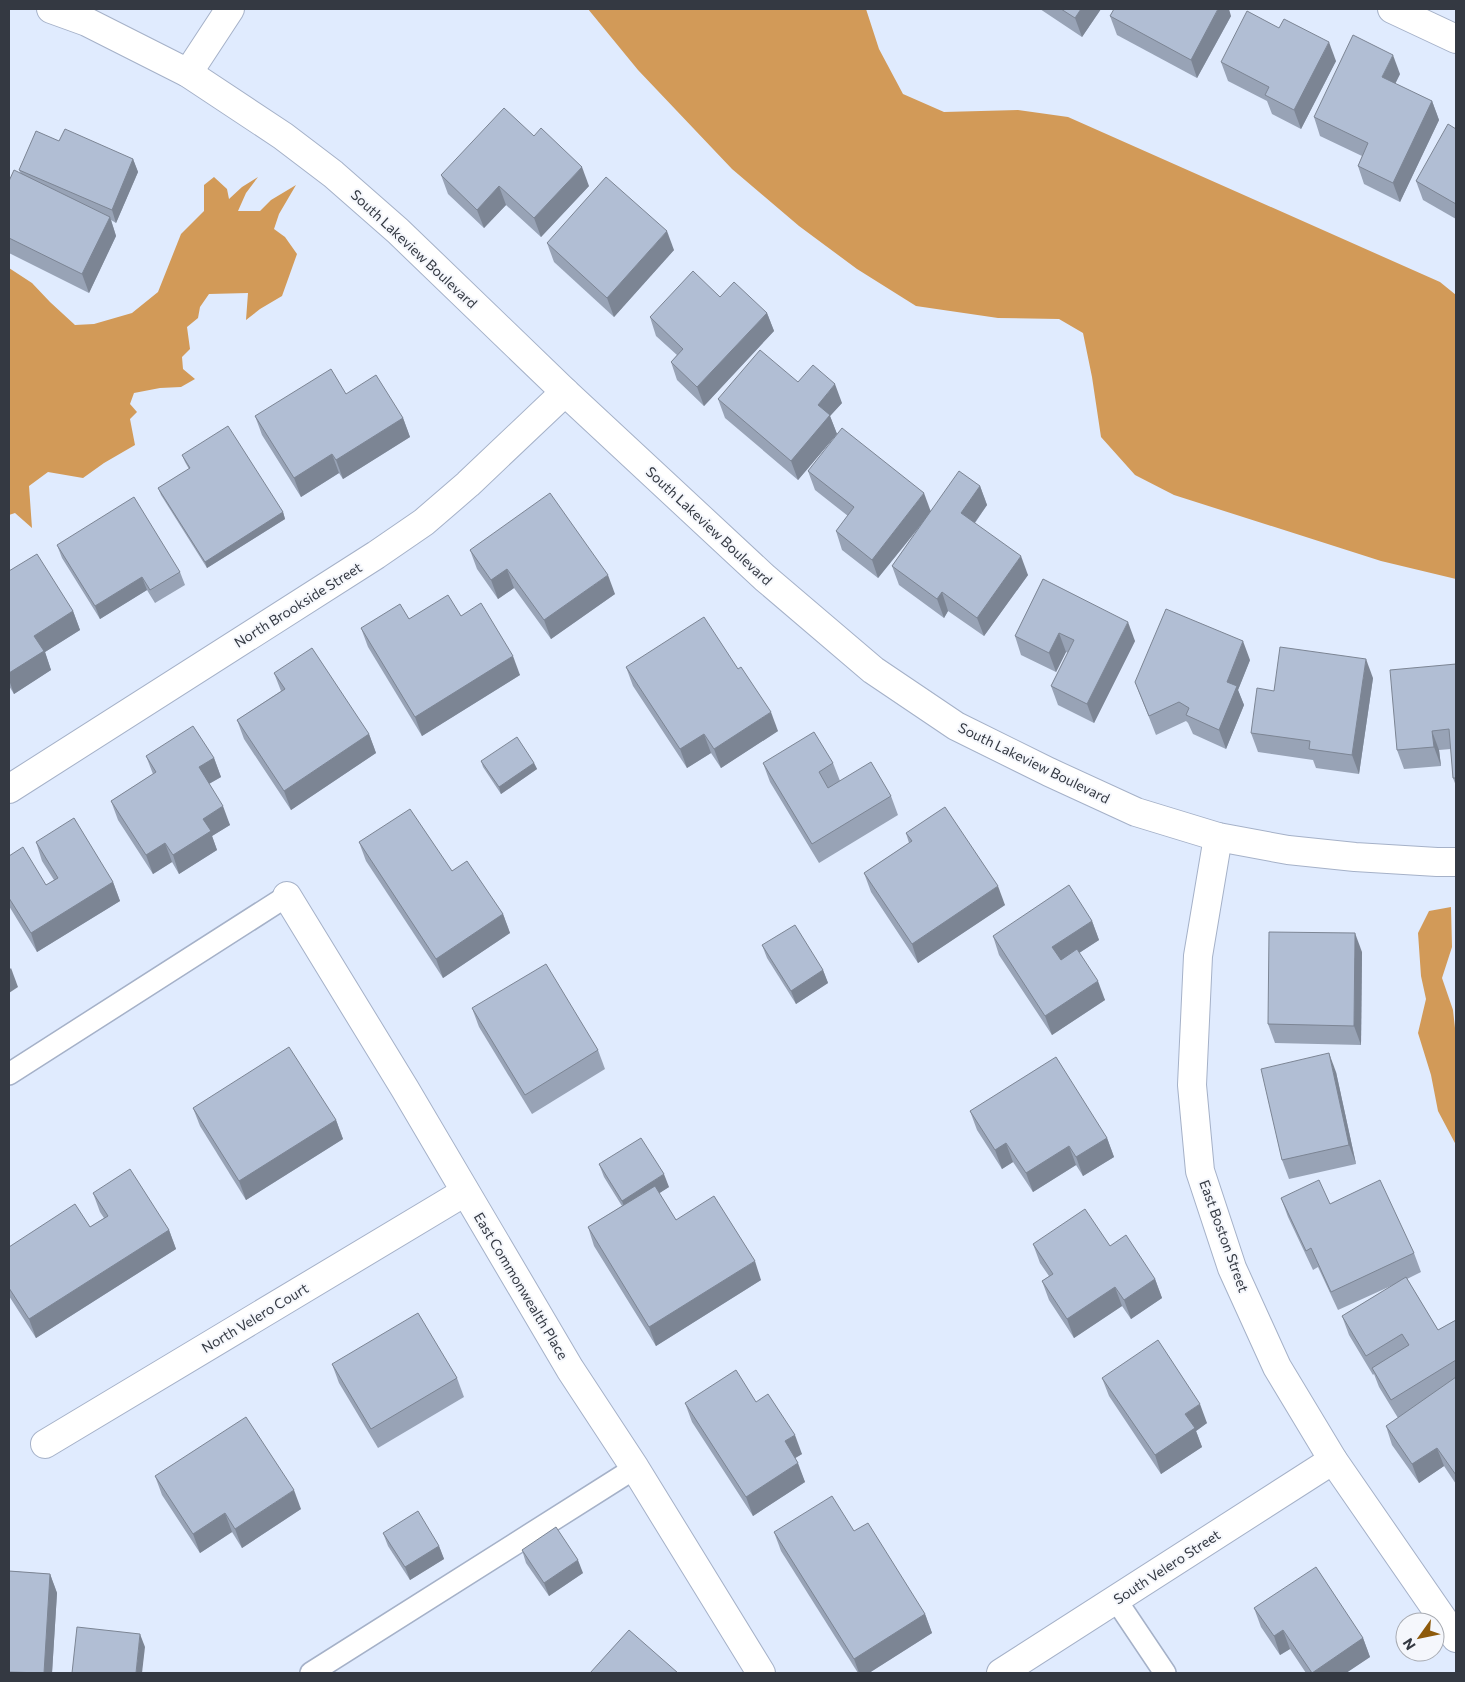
<svg xmlns="http://www.w3.org/2000/svg" width="1465" height="1682" font-family="Commissioner,sans-serif">
<style>
.water{fill:#d29a58}
.lines{fill:none;stroke-linecap:round;stroke-linejoin:round}
.lane-casing{stroke:#a5b1c8;stroke-width:24}
.street-casing{stroke:#a5b1c8;stroke-width:30}
.secondary-casing{stroke:#a5b1c8;stroke-width:30}
.lane{stroke:#fff;stroke-width:21}
.street{stroke:#fff;stroke-width:28}
.secondary{stroke:#fff;stroke-width:28}
.wall{fill:#98a3b6}
.shaded-wall{fill:#7c8594}
.building{fill:#b1bed4;stroke:#7c8594}
.labels{text-anchor:middle;stroke-width:4;stroke-linejoin:round;paint-order:stroke}
.street-label{font-size:14px;fill:#343942;stroke:#f5f7fc}
</style>
<rect width="100%" height="100%" fill="#e0ebfe"/>
<!-- water -->
<g class="water">
<polygon points="588,9 866,9 879,49 903,94 944,112 1018,110 1068,117 1440,282 1456,295 1456,579 1381,561 1174,495 1135,475 1101,437 1092,377 1083,333 1059,319 998,318 916,306 857,269 799,226 732,169 638,70"/>
<polygon points="214,177 227,189 229,199 242,187 258,177 246,193 238,211 260,211 271,200 296,185 279,214 274,229 285,237 297,254 282,296 260,309 246,320 248,293 209,294 200,307 198,318 187,327 190,349 182,357 183,369 195,379 181,387 160,388 134,393 130,404 137,412 130,419 135,445 104,463 83,478 48,472 29,486 32,528 15,513 9,515 9,268 32,283 50,302 75,325 94,324 132,313 158,292 181,234 204,211 204,185"/>
<polygon points="1451,907 1452,947 1442,978 1453,1010 1456,1037 1456,1145 1438,1111 1431,1075 1418,1033 1426,999 1421,976 1418,933 1429,911"/>
</g>
<g class="lines">
<!-- lane casing -->
<g class="lane-casing">
<g id="lane">
<polyline points="9,1074 287,896"/>
<polyline points="1116,1600 1165,1673"/>
<polyline points="311,1673 635,1468"/>
</g>
</g>
<!-- street casing -->
<g class="street-casing">
<g id="street">
<polyline points="1392,9 1456,39"/>
<polyline points="188,73 230,9"/>
<polyline points="9,789 376,555 424,522 468,484 565,392"/>
<polyline points="1218,837 1198,956 1192,1085 1200,1171 1232,1268 1277,1367 1333,1460 1456,1638"/>
<polyline points="287,896 405,1089 570,1369 635,1468 761,1673"/>
<polyline points="45,1444 465,1192"/>
<polyline points="1001,1673 1333,1460"/>
</g>
</g>
<!-- secondary casing -->
<g class="secondary-casing">
<polyline id="secondary" points="51,9 87,22 188,73 283,136 333,174 398,231 565,392 765,578 873,670 956,726 1049,772 1136,812 1218,837 1288,850 1355,857 1437,862 1456,862"/>
</g>
<!-- lane -->
<use href="#lane" class="lane"/>
<!-- street -->
<use href="#street" class="street"/>
<!-- secondary -->
<use href="#secondary" class="secondary"/>
</g>
<!-- wall -->
<g class="wall">
<polygon points="1040,9 1101,9 1082,37"/>
<polygon points="1110,16 1231,16 1197,78 1117,35"/>
<polygon points="1336,61 1301,129 1272,114 1267,101 1228,81 1221,62"/>
<polygon points="1400,74 1395,84 1432,101 1439,120 1400,202 1364,184 1358,166 1362,156 1320,136 1314,117"/>
<polygon points="1456,129 1456,219 1423,200 1416,181"/>
<polygon points="59,141 133,159 138,172 116,223 111,220 116,236 89,293 9,253 9,181 21,174 19,170"/>
<polygon points="441,175 589,186 541,237 506,205 484,228 448,194"/>
<polygon points="547,243 674,250 614,317 554,262"/>
<polygon points="720,297 767,313 774,331 704,406 677,380 671,362 677,355 656,336 650,317"/>
<polygon points="798,382 842,403 830,416 837,434 798,480 725,418 718,399"/>
<polygon points="346,394 403,418 410,437 343,479 339,473 301,497 262,435 255,416"/>
<polygon points="182,455 283,512 285,519 207,568 161,495 158,488 189,469 185,462"/>
<polygon points="808,471 931,511 980,486 987,505 975,523 1028,575 984,636 948,611 944,618 899,585 892,566 922,524 878,578 842,550 836,531 848,516 815,490"/>
<polygon points="57,545 180,572 185,585 155,603 147,590 100,619 62,558"/>
<polygon points="470,550 615,594 551,639 514,588 498,599 477,569"/>
<polygon points="9,571 73,611 80,630 45,652 51,670 14,694 9,686"/>
<polygon points="1043,579 1135,641 1094,723 1058,705 1051,686 1068,653 1066,652 1056,672 1021,655 1015,636"/>
<polygon points="461,616 520,675 422,736 368,647 361,628 409,619"/>
<polygon points="1250,660 1238,690 1244,705 1226,749 1193,734 1188,723 1186,721 1156,735 1135,682"/>
<polygon points="1456,664 1456,786 1453,778 1451,749 1439,750 1441,766 1404,769 1397,750"/>
<polygon points="626,667 778,731 721,768 711,753 687,768 633,686"/>
<polygon points="274,673 369,734 376,753 291,810 244,739 237,720 281,691"/>
<polygon points="1373,678 1359,774 1316,768 1313,760 1258,752 1251,733 1274,691"/>
<polygon points="146,756 214,758 221,777 209,784 230,825 212,836 217,850 179,874 172,862 153,874 118,820 111,801 153,774"/>
<polygon points="481,761 534,763 537,769 501,794 483,767"/>
<polygon points="763,763 833,763 840,781 891,796 898,815 819,863 770,782"/>
<polygon points="906,833 1005,905 918,963 871,892 864,873 909,843"/>
<polygon points="36,842 113,882 120,901 37,952 9,906 9,856 46,885 54,880 42,861"/>
<polygon points="359,842 452,871 503,914 510,933 443,978 366,861"/>
<polygon points="1092,921 1099,940 1079,953 1105,1000 1052,1035 999,955 993,936"/>
<polygon points="762,945 823,970 828,983 796,1004 767,958"/>
<polygon points="1362,952 1361,1045 1275,1043 1268,1024"/>
<polygon points="472,1008 598,1050 605,1069 532,1114 479,1027"/>
<polygon points="1336,1072 1356,1164 1289,1179 1282,1160"/>
<polygon points="193,1108 336,1120 343,1139 246,1200 200,1126"/>
<polygon points="970,1111 1107,1138 1114,1157 1083,1176 1076,1165 1033,1192 1013,1162 1002,1169 977,1130"/>
<polygon points="599,1164 669,1187 659,1193 676,1220 761,1280 656,1346 594,1246 588,1227 622,1206 604,1177"/>
<polygon points="93,1193 169,1230 176,1249 36,1338 9,1296 9,1247 90,1227 104,1218 100,1212"/>
<polygon points="1281,1198 1330,1204 1414,1253 1421,1272 1407,1279 1438,1330 1456,1320 1456,1484 1444,1466 1419,1483 1392,1445 1386,1426 1398,1418 1379,1387 1374,1374 1373,1375 1349,1335 1342,1316 1393,1285 1338,1310 1318,1267 1313,1270 1288,1217"/>
<polygon points="1033,1244 1110,1246 1155,1279 1162,1298 1131,1319 1122,1306 1074,1338 1049,1300 1042,1281 1049,1276 1040,1263"/>
<polygon points="332,1364 457,1378 464,1397 378,1448 339,1383"/>
<polygon points="1102,1378 1207,1423 1196,1431 1202,1447 1161,1474 1109,1396"/>
<polygon points="756,1402 802,1454 795,1458 805,1482 753,1516 692,1422 685,1403"/>
<polygon points="155,1476 301,1509 242,1548 232,1532 200,1553 162,1495"/>
<polygon points="854,1531 925,1614 932,1633 869,1673 858,1673 781,1551 774,1532"/>
<polygon points="383,1533 439,1546 444,1559 410,1580 388,1546"/>
<polygon points="522,1550 583,1573 549,1596 526,1563"/>
<polygon points="9,1571 50,1574 57,1593 52,1673 9,1673"/>
<polygon points="1254,1608 1363,1638 1370,1657 1346,1673 1306,1673 1290,1649 1280,1655 1261,1627"/>
</g>
<!-- shaded-wall -->
<g class="shaded-wall">
<polygon points="1081,9 1101,9 1082,37 1075,18"/>
<polygon points="1218,9 1229,9 1231,16 1197,78 1191,60"/>
<polygon points="1329,42 1336,61 1301,129 1294,110"/>
<polygon points="1393,55 1400,74 1389,96 1382,77"/>
<polygon points="1432,101 1439,120 1400,202 1393,183"/>
<polygon points="133,159 138,172 116,223 112,210"/>
<polygon points="582,167 589,186 541,237 534,218"/>
<polygon points="499,186 506,205 484,228 477,210"/>
<polygon points="110,217 116,236 89,293 82,274"/>
<polygon points="667,231 674,250 614,317 607,298"/>
<polygon points="767,313 774,331 704,406 697,387"/>
<polygon points="835,384 842,403 830,416 837,434 798,480 791,461 818,405"/>
<polygon points="403,418 410,437 343,479 336,460"/>
<polygon points="332,454 339,473 301,497 294,478"/>
<polygon points="980,486 987,505 968,532 961,513"/>
<polygon points="924,493 931,512 878,578 872,560"/>
<polygon points="283,512 285,519 207,568 205,562"/>
<polygon points="1021,556 1028,575 984,636 977,618"/>
<polygon points="507,569 514,588 498,599 491,580"/>
<polygon points="608,575 615,594 551,639 544,620"/>
<polygon points="142,577 147,590 100,619 95,606"/>
<polygon points="942,592 948,611 944,618 937,599"/>
<polygon points="73,611 80,630 45,652 51,670 14,694 9,680 9,673 34,636"/>
<polygon points="1128,622 1135,641 1094,723 1087,704"/>
<polygon points="1059,633 1066,652 1056,672 1049,653"/>
<polygon points="1243,641 1250,660 1238,690 1244,705 1226,749 1219,730 1227,682"/>
<polygon points="513,656 520,675 422,736 415,717"/>
<polygon points="1366,659 1373,678 1359,774 1352,755"/>
<polygon points="771,712 778,731 721,768 714,749"/>
<polygon points="1432,731 1439,750 1441,766 1434,747"/>
<polygon points="369,734 376,753 291,810 284,791"/>
<polygon points="704,734 711,753 687,768 680,749"/>
<polygon points="214,758 221,777 205,786 199,767"/>
<polygon points="534,763 537,769 501,794 499,787"/>
<polygon points="223,806 230,825 212,836 217,850 179,874 173,855 203,819"/>
<polygon points="165,843 172,862 153,874 146,855"/>
<polygon points="113,882 120,901 37,952 31,933"/>
<polygon points="998,886 1005,905 918,963 912,944"/>
<polygon points="503,914 510,933 443,978 436,959"/>
<polygon points="1092,921 1099,940 1059,966 1052,947"/>
<polygon points="1355,933 1362,952 1361,1045 1354,1026"/>
<polygon points="11,968 18,987 9,993 9,970"/>
<polygon points="823,970 828,983 796,1004 791,991"/>
<polygon points="1098,981 1105,1000 1052,1035 1045,1016"/>
<polygon points="1329,1053 1336,1072 1356,1164 1349,1145"/>
<polygon points="336,1120 343,1139 246,1200 239,1181"/>
<polygon points="1107,1138 1114,1157 1083,1176 1076,1157"/>
<polygon points="1006,1143 1013,1162 1002,1169 995,1150"/>
<polygon points="1069,1146 1076,1165 1033,1192 1026,1173"/>
<polygon points="664,1174 669,1187 627,1214 622,1201"/>
<polygon points="169,1230 176,1249 36,1338 29,1319"/>
<polygon points="755,1261 761,1280 656,1346 649,1327"/>
<polygon points="1155,1279 1162,1298 1131,1319 1124,1300"/>
<polygon points="1115,1287 1122,1306 1074,1338 1067,1319"/>
<polygon points="1200,1404 1207,1423 1196,1431 1202,1447 1161,1474 1155,1455 1185,1414"/>
<polygon points="795,1435 802,1454 792,1460 785,1441"/>
<polygon points="1437,1448 1444,1466 1419,1483 1412,1464"/>
<polygon points="798,1463 805,1482 753,1516 746,1497"/>
<polygon points="294,1490 301,1509 242,1548 235,1529"/>
<polygon points="225,1513 232,1532 200,1553 193,1534"/>
<polygon points="439,1546 444,1559 410,1580 405,1567"/>
<polygon points="578,1560 583,1573 549,1596 544,1583"/>
<polygon points="50,1574 57,1593 52,1673 44,1673"/>
<polygon points="925,1614 932,1633 869,1673 859,1673 854,1659"/>
<polygon points="1283,1630 1290,1649 1280,1655 1274,1636"/>
<polygon points="140,1634 145,1647 142,1673 136,1673"/>
<polygon points="1363,1638 1370,1657 1346,1673 1312,1673"/>
</g>
<!-- building -->
<g class="building">
<polygon points="1061,9 1081,9 1075,18"/>
<polygon points="1114,9 1218,9 1191,60 1110,16"/>
<polygon points="1247,11 1279,28 1284,19 1329,42 1294,110 1265,95 1269,87 1221,62"/>
<polygon points="1353,35 1393,55 1382,77 1432,101 1393,183 1358,166 1368,143 1314,117"/>
<polygon points="504,108 534,136 541,128 582,167 534,218 499,186 477,210 441,175"/>
<polygon points="1448,124 1456,129 1456,204 1416,181"/>
<polygon points="65,129 133,159 112,210 19,170 36,131 59,141"/>
<polygon points="14,170 110,217 82,274 9,238 9,181"/>
<polygon points="606,177 667,231 607,298 547,243"/>
<polygon points="693,271 720,297 734,282 767,313 697,387 671,362 683,349 650,317"/>
<polygon points="760,350 798,382 813,365 835,384 818,405 830,415 791,461 718,399"/>
<polygon points="331,369 346,394 376,375 403,418 336,460 332,454 294,478 255,416"/>
<polygon points="228,426 283,512 205,562 158,488 190,468 182,455"/>
<polygon points="842,428 924,493 872,560 836,531 854,507 808,471"/>
<polygon points="959,471 980,486 961,513 1021,556 977,618 942,592 937,599 892,566"/>
<polygon points="550,493 608,575 544,620 507,569 491,580 470,550"/>
<polygon points="134,497 180,572 150,590 142,577 95,606 57,545"/>
<polygon points="37,554 73,611 34,636 44,651 9,673 9,571"/>
<polygon points="1043,579 1128,622 1087,704 1051,686 1074,640 1059,633 1049,653 1015,636"/>
<polygon points="448,595 461,616 481,603 513,656 415,717 361,628 400,604 409,619"/>
<polygon points="1166,609 1243,641 1227,682 1237,686 1219,730 1186,715 1189,708 1179,702 1149,716 1135,682"/>
<polygon points="704,617 738,669 741,667 771,712 714,749 704,734 680,749 626,667"/>
<polygon points="1280,647 1366,659 1352,755 1309,749 1310,741 1251,733 1257,688 1274,691"/>
<polygon points="312,648 369,734 284,791 237,720 285,689 274,673"/>
<polygon points="1456,664 1456,778 1453,778 1449,729 1432,731 1434,747 1397,750 1390,670"/>
<polygon points="193,726 214,758 199,767 223,806 203,819 211,831 173,855 165,843 146,855 111,801 156,772 146,756"/>
<polygon points="814,732 833,763 819,772 828,788 871,762 891,796 812,844 763,763"/>
<polygon points="517,737 534,763 499,787 481,761"/>
<polygon points="945,807 998,886 912,944 864,873 912,841 906,833"/>
<polygon points="410,809 452,871 467,861 503,914 436,959 359,842"/>
<polygon points="74,818 113,882 31,933 9,898 9,856 23,847 46,885 58,878 36,842"/>
<polygon points="1069,885 1092,921 1052,947 1061,960 1077,949 1098,981 1045,1016 993,936"/>
<polygon points="795,925 823,970 791,991 762,945"/>
<polygon points="1269,932 1355,933 1354,1026 1268,1024"/>
<polygon points="546,964 598,1050 525,1095 472,1008"/>
<polygon points="289,1047 336,1120 239,1181 193,1108"/>
<polygon points="1329,1053 1349,1145 1282,1160 1261,1069"/>
<polygon points="1056,1057 1107,1138 1076,1157 1069,1146 1026,1173 1006,1143 995,1150 970,1111"/>
<polygon points="641,1138 664,1174 622,1201 599,1164"/>
<polygon points="130,1169 169,1230 29,1319 9,1288 9,1247 75,1204 90,1227 108,1216 93,1193"/>
<polygon points="1319,1180 1330,1204 1380,1180 1414,1253 1331,1292 1311,1248 1306,1251 1281,1198"/>
<polygon points="655,1186 676,1220 714,1196 755,1261 649,1327 588,1227"/>
<polygon points="1085,1209 1110,1246 1126,1235 1155,1279 1124,1300 1115,1287 1067,1319 1042,1281 1053,1274 1033,1244"/>
<polygon points="1406,1277 1438,1330 1456,1320 1456,1360 1391,1400 1372,1368 1409,1345 1402,1334 1366,1356 1342,1316"/>
<polygon points="418,1313 457,1378 371,1429 332,1364"/>
<polygon points="1158,1340 1200,1404 1185,1414 1195,1428 1155,1455 1102,1378"/>
<polygon points="736,1370 756,1402 768,1394 795,1435 785,1441 798,1463 746,1497 685,1403"/>
<polygon points="1456,1377 1456,1475 1437,1448 1412,1464 1386,1426"/>
<polygon points="246,1417 294,1490 235,1529 225,1513 193,1534 155,1476"/>
<polygon points="832,1496 854,1531 868,1523 925,1614 854,1659 774,1532"/>
<polygon points="418,1511 439,1546 405,1567 383,1533"/>
<polygon points="556,1527 578,1560 544,1583 522,1550"/>
<polygon points="1316,1567 1363,1638 1312,1673 1283,1630 1274,1636 1254,1608"/>
<polygon points="9,1571 50,1574 44,1673 9,1672"/>
<polygon points="77,1627 140,1634 136,1673 72,1673"/>
<polygon points="629,1630 678,1673 590,1673"/>
</g>
<g class="labels">
<!-- street labels -->
<g class="street-label">
<text transform="translate(414 249) rotate(43)" y="5">South Lakeview Boulevard</text>
<text transform="translate(709 526) rotate(43)" y="5">South Lakeview Boulevard</text>
<text transform="translate(298 605) rotate(-32)" y="5">North Brookside Street</text>
<text transform="translate(1034 763) rotate(26)" y="5">South Lakeview Boulevard</text>
<text transform="translate(1224 1236) rotate(70)" y="5">East Boston Street</text>
<text transform="translate(521 1286) rotate(59)" y="5">East Commonwealth Place</text>
<text transform="translate(255 1318) rotate(-31)" y="5">North Velero Court</text>
<text transform="translate(1167 1567) rotate(-33)" y="5">South Velero Street</text>
</g>
</g>
<!-- border -->
<rect width="1465" height="1682" fill="none" stroke="#343942" stroke-width="20"/>
<!-- north arrow -->
<g transform="translate(1420 1637) rotate(237)"><circle r="24" fill="#f5f7fc" stroke="#a8abb2"/>
<path d="M0-4L9 19L0 12L-9 19Z" fill="#8e5a0b"/>
<text y="-8" font-size="14" font-weight="bold" text-anchor="middle" fill="#343942">N</text>
</g>
</svg>
